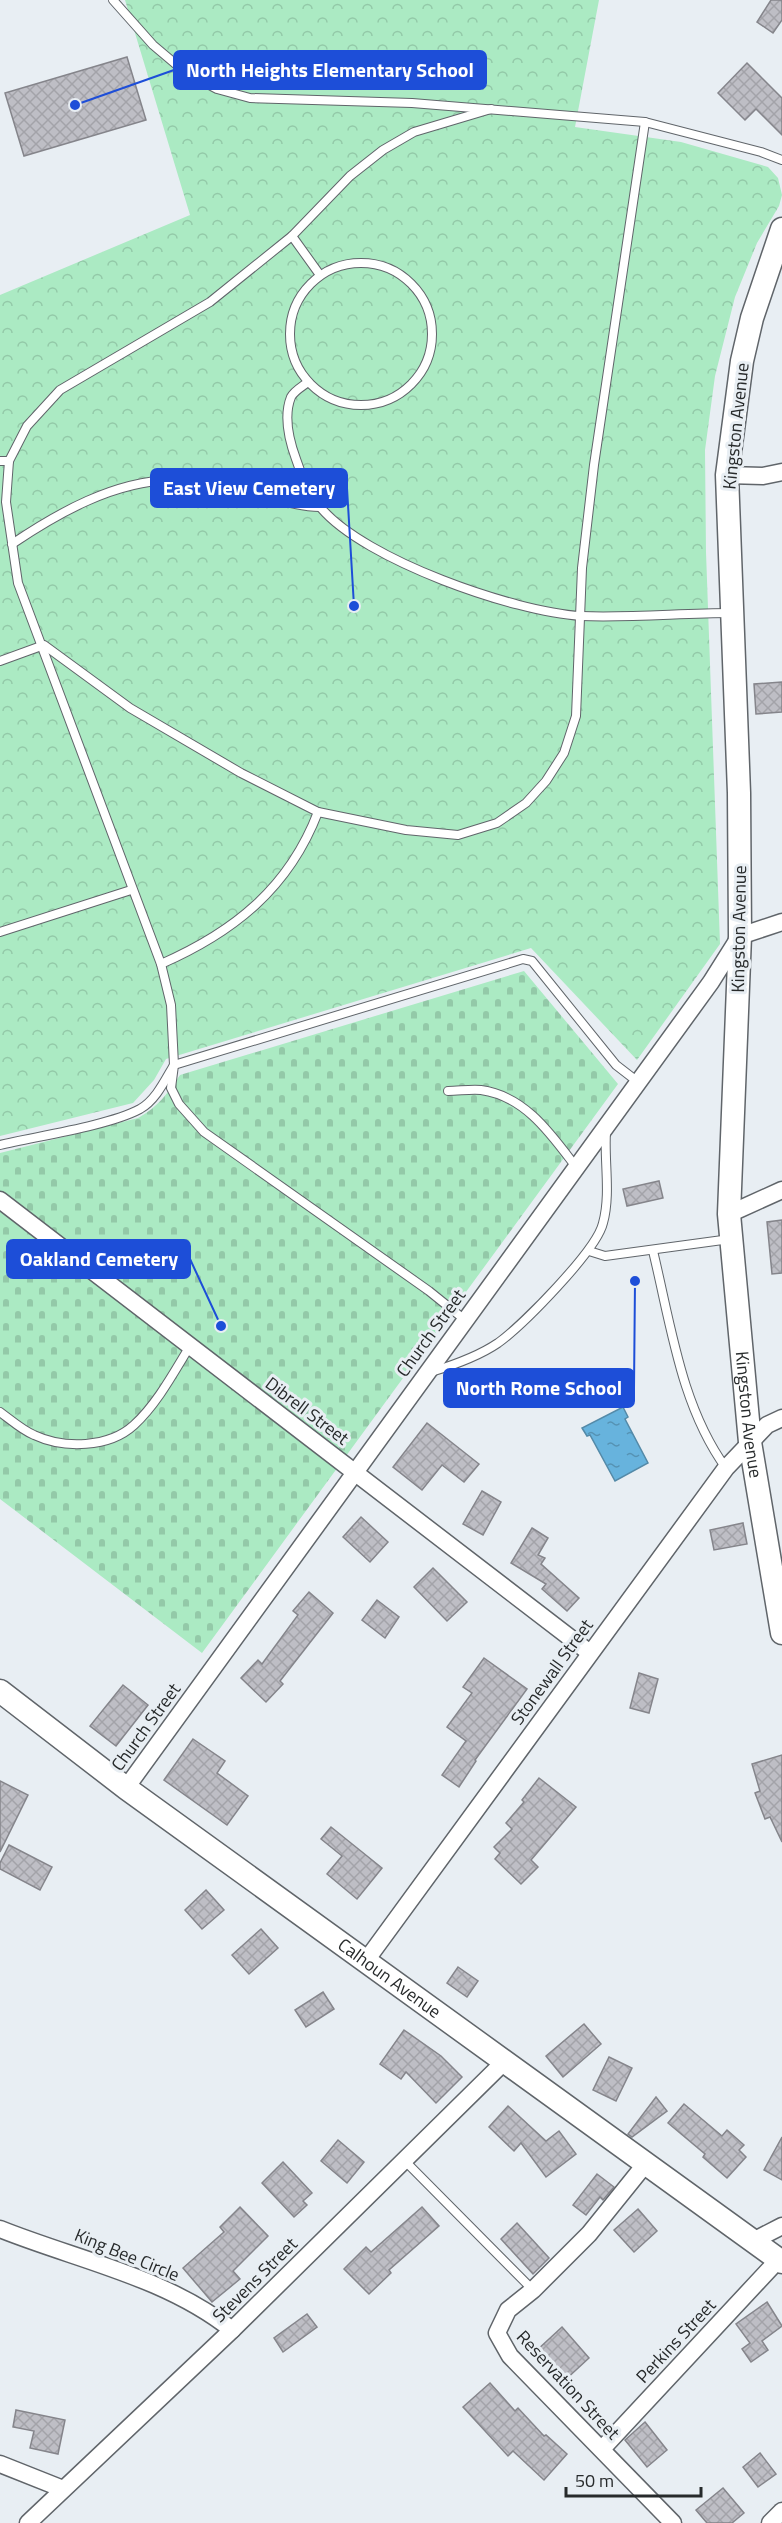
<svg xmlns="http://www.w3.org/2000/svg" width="782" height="2523" font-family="'Titillium Web',sans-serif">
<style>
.forest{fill:url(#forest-crowns)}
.cemetery{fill:url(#cemetery-stones)}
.water{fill:url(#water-ripples);stroke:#548aa8;stroke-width:1.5}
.building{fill:url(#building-cross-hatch);stroke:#85858b;stroke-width:1.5}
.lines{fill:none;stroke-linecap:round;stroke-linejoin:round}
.lane-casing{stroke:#60656a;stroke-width:10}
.street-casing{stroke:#60656a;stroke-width:19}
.secondary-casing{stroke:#60656a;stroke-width:25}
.lane{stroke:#fff;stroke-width:8}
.street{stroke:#fff;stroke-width:16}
.secondary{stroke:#fff;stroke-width:22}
.labels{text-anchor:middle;stroke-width:6;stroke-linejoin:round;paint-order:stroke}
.street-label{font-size:18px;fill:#272a2b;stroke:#e8eef3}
.leader{fill:none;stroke:#1d4ed8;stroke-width:2}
.callout-dot{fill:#1d4ed8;stroke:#e8eef3;stroke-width:2}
.callout{fill:#1d4ed8;stroke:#1d4ed8;stroke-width:2}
.callout-label{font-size:20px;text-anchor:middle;font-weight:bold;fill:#fff}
</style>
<defs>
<pattern id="forest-crowns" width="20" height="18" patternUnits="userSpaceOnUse" patternTransform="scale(1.5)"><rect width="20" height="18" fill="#abeac3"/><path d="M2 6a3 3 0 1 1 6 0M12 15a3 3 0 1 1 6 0" fill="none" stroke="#93c9a8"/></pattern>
<pattern id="cemetery-stones" width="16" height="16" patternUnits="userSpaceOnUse" patternTransform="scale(1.5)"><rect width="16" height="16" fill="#abeac3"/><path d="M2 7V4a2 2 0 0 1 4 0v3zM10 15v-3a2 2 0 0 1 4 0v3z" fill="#93c9a8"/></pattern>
<pattern id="water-ripples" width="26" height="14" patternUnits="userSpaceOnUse" patternTransform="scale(1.5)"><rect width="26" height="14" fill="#67b3dd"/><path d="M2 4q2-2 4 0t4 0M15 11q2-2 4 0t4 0" fill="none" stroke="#5592b3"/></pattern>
<pattern id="building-cross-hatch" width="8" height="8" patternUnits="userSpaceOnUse" patternTransform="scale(1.5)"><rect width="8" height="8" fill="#bebec5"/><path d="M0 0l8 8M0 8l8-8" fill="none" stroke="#a3a3a9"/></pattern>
</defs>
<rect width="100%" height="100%" fill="#e8eef3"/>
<!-- forest -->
<polygon class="forest" points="125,0 599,0 575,127 681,142 768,167 778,178 782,195 779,206 757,243 735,297 715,376 705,450 706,552 720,944 637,1060 531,948 166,1059 154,1080 133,1103 0,1136 0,295 190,215"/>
<!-- cemetery -->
<path class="cemetery" d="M524,971L618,1084L202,1653L0,1499V1153L138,1118C158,1107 168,1093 180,1075Z"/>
<!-- water -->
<polygon class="water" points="623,1407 628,1417 625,1419 648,1463 615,1481 590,1435 587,1436 582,1428"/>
<!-- building -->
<g class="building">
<polygon points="771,0 782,0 782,20 773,33 757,22"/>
<polygon points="127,57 146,120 24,156 5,93"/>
<polygon points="747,63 782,98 782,135 756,109 745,120 718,93"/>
<polygon points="782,682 782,712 756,714 754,684"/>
<polygon points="659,1181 663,1198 627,1206 623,1189"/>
<polygon points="782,1220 782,1273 772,1274 767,1222"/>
<polygon points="427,1423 479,1464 464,1482 442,1465 422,1490 393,1467"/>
<polygon points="482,1491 501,1502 483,1535 463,1524"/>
<polygon points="361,1517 388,1542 370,1562 343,1537"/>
<polygon points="743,1523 747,1544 714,1550 710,1530"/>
<polygon points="532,1528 548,1538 538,1555 545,1558 541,1564 579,1598 567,1611 542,1589 546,1584 511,1563"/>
<polygon points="433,1568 467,1602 447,1621 414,1587"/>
<polygon points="309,1592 333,1613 280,1681 283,1684 266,1702 241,1678 258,1660 262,1664 298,1615 293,1611"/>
<polygon points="377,1600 399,1617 385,1638 362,1620"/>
<polygon points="484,1658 527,1689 475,1760 476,1761 459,1787 442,1775 466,1741 447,1727 472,1693 463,1687"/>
<polygon points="639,1673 658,1679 649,1713 630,1708"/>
<polygon points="123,1685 148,1705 116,1746 90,1726"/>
<polygon points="193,1739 225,1761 217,1773 248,1796 227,1825 164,1780"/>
<polygon points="782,1755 782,1842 770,1817 765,1819 755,1793 760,1791 752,1764"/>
<polygon points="539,1778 576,1807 531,1860 538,1867 521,1884 495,1859 500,1853 494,1847 512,1829 506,1823 524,1802 522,1800"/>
<polygon points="0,1781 28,1795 0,1852"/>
<polygon points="331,1827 382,1868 357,1899 327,1874 342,1856 321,1839"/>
<polygon points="9,1845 52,1867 40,1890 0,1869 0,1863"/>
<polygon points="206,1890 224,1910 202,1929 185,1910"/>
<polygon points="261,1929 278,1948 249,1974 232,1955"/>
<polygon points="458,1967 478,1981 467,1997 447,1983"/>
<polygon points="323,1992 334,2009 306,2027 295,2010"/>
<polygon points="584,2024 601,2044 563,2077 546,2056"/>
<polygon points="404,2030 441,2056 462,2077 436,2103 406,2072 401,2079 380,2064"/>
<polygon points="609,2057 632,2068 616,2101 593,2090"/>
<polygon points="656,2097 667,2111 632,2137 628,2134"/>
<polygon points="684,2104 722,2136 727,2130 744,2145 739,2150 746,2157 727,2178 703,2157 705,2154 668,2123"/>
<polygon points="508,2106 546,2141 559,2131 576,2154 546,2177 521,2143 514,2151 489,2127"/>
<polygon points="782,2137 782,2180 764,2170"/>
<polygon points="338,2140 364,2162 347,2183 321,2161"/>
<polygon points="283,2162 312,2193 303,2201 307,2205 294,2217 262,2183"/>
<polygon points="597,2174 614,2187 603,2200 600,2197 586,2215 573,2205"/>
<polygon points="240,2207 268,2236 233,2271 240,2279 212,2302 183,2268 224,2232 220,2227"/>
<polygon points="422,2207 439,2226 389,2270 391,2273 369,2294 344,2269 366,2247 371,2252"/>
<polygon points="638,2209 657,2231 634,2252 614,2230"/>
<polygon points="517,2223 549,2258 533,2274 501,2239"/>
<polygon points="767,2302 782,2326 762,2341 768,2350 751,2362 742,2349 750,2343 736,2324"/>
<polygon points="307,2314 317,2327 283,2352 274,2338"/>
<polygon points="562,2327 589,2358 563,2382 536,2351"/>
<polygon points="490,2383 515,2411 518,2408 544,2436 546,2435 567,2454 544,2480 513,2451 508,2456 463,2407"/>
<polygon points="16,2410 65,2420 58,2454 30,2448 34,2431 13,2427"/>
<polygon points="645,2422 667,2450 647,2467 625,2440"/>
<polygon points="760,2453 776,2474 758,2487 743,2467"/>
<polygon points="723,2488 744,2513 732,2523 707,2523 696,2510"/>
</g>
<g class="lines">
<!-- lane casing -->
<g class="lane-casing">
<g id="lane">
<polyline points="113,0 153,45 185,72 217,89 250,98 412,103 645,122 761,152 782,160"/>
<polyline points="292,236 320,275"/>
<circle cx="361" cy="334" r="71"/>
<path d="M308,382C303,386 294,391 291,397C283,417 289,440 296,459C301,475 310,495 321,508C365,560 514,612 581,616C631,618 682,613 731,613"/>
<polyline points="0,461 9,461"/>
<path d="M12,544C58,513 114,481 172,480C196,480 221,487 244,491C270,496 294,507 320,507"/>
<polyline points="0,661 44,645 130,708 241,773 318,812 406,830 458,835 497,823 526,803 546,781 564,753 576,716 582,568 594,465 645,122"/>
<polyline points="0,932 131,890"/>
<path d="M161,964C234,932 289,888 318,812"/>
<path d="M448,1091C459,1091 470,1089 481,1090C525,1096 551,1134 576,1167"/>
<path d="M0,1145C38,1136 108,1126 140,1109C156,1100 165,1080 174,1065L523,959L532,961L616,1065L638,1082"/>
<polyline points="589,1251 605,1256 730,1239"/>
<path d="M653,1251C671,1325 681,1406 726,1468"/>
<polyline points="465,1320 429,1291 204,1132 179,1104 171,1088 174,1065 171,1005 161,964 18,583 6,502 9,461 27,426 60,390 210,302 292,236 350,176 383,150 414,132 491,109"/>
<path d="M431,1372C454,1365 479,1356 498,1343C523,1325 597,1250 603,1223C611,1194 604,1161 606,1132"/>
<path d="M0,1412C11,1420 22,1430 34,1435C64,1449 109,1448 134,1425C157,1404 174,1372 190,1346"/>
<polyline points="404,2160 533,2290"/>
</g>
</g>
<!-- street casing -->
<g class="street-casing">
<g id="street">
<polyline points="727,475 763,476 782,472"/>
<polyline points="0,1200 590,1653"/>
<polyline points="729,1214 782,1190"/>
<polyline points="126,1788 711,982 740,936 782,922"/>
<polyline points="365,1962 726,1468 767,1425 782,1418"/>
<polyline points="647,2162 589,2234 533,2290 508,2310 497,2333 510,2356 673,2523"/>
<path d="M0,2229C77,2260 166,2277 232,2330"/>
<polyline points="753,2241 782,2226"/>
<polyline points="602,2449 779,2259"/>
<polyline points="0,2464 63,2489"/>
<polyline points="28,2523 232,2330 505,2061"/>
<polyline points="770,2523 782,2511"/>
</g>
</g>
<!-- secondary casing -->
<g class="secondary-casing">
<g id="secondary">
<path id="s1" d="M782,229L752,318L742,361L727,475L739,793L740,936L729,1214L750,1442L782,1633"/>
<path id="s2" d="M0,1691L126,1788L782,2262"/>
</g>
</g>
<!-- lane -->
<use href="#lane" class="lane"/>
<!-- street -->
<use href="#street" class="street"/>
<!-- secondary -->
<use href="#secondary" class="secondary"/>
</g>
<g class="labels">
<!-- street labels -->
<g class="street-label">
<text transform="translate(736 426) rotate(-84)" y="6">Kingston Avenue</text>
<text transform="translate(739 929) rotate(-89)" y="6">Kingston Avenue</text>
<text transform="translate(431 1333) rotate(-54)" y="6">Church Street</text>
<text transform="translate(307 1411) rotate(37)" y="6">Dibrell Street</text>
<text dy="6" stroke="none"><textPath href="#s1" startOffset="1194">Kingston Avenue</textPath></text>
<text transform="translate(552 1672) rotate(-54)" y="6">Stonewall Street</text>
<text transform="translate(146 1727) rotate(-54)" y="6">Church Street</text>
<text dy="6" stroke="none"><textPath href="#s2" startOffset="484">Calhoun Avenue</textPath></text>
<text transform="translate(127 2255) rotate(22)" y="6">King Bee Circle</text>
<text transform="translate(255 2280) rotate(-45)" y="6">Stevens Street</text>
<text transform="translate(676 2341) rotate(-47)" y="6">Perkins Street</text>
<text transform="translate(568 2385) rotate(47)" y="6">Reservation Street</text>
</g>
</g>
<!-- callouts -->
<path class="leader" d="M75 105L174 70M354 606L347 488M221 1326L190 1259M635 1281L634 1388"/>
<g class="callout-dot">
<circle cx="75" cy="105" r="6"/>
<circle cx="354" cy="606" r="6"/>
<circle cx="221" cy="1326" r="6"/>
<circle cx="635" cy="1281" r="6"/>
</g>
<g class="callout">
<rect x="174" y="51" width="312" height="38" rx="6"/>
<rect x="151" y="469" width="196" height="38" rx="6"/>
<rect x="7" y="1240" width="183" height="38" rx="6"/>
<rect x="444" y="1369" width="190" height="38" rx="6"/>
</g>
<g class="callout-label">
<text x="330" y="77">North Heights Elementary School</text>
<text x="249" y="495">East View Cemetery</text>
<text x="99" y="1266">Oakland Cemetery</text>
<text x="539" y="1395">North Rome School</text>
</g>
<!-- scale -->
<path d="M566 2487v9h135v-9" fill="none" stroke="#272a2b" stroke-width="3"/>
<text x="575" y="2487" font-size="18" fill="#272a2b" stroke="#e8eef3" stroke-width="4.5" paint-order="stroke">50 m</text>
</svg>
